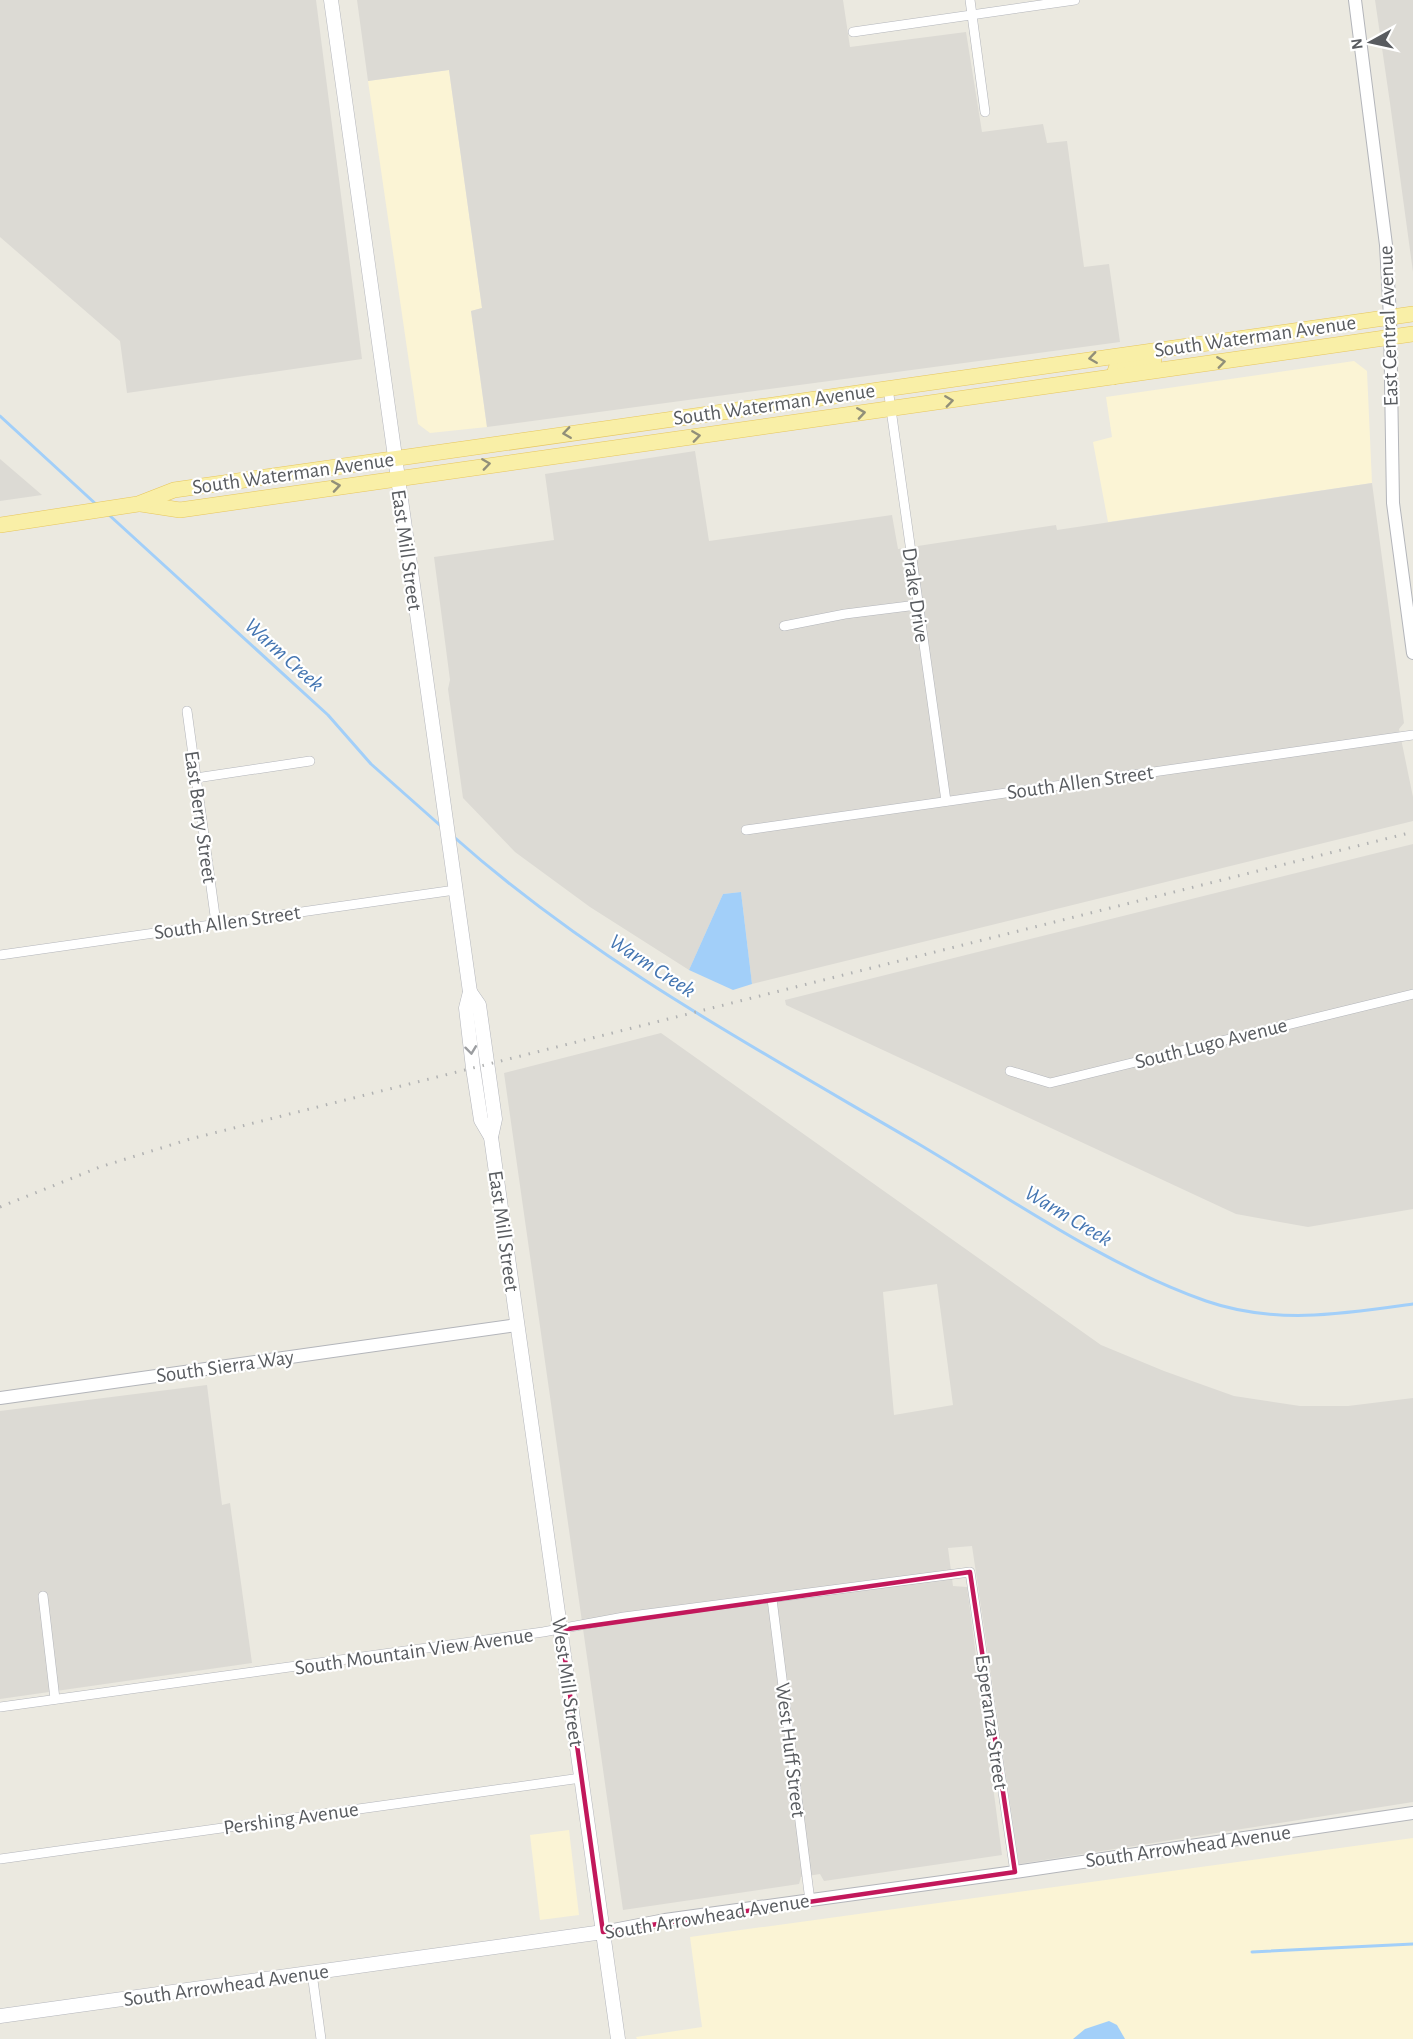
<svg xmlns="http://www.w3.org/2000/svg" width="1413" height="2039" font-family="'Alegreya Sans',sans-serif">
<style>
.commercial{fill:#fbf4d5}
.industrial{fill:#dcdad4;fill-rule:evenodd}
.water{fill:#a2cff9}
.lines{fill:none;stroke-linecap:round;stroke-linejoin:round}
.stream{stroke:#a2cff9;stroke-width:3}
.minor-casing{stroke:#b3b5ba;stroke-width:10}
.tertiary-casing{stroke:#b3b5ba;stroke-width:14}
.secondary-casing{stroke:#b4b6bc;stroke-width:15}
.primary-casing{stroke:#e7c65d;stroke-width:16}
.minor{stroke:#fff;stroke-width:9}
.tertiary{stroke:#fff;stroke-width:12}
.secondary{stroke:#fff;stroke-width:14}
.primary{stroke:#f9efa7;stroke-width:15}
.rail{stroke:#b1b2b2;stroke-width:3;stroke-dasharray:1.5 8;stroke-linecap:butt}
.oneway{stroke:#918f79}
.oneway2{stroke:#9b9da0}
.marked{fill:none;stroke:#c2185b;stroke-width:4.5;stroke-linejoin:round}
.labels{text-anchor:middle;stroke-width:4.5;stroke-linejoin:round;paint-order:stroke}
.street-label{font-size:21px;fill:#595c60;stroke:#fff}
.water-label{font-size:22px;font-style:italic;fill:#4475b1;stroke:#fff}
</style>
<rect width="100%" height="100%" fill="#ebe9e0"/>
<!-- commercial -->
<g class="commercial">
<polygon points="449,70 482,308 471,311 487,427 430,433 418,424 368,81"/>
<polygon points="1354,361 1367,371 1372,483 1108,522 1093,442 1112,437 1106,397"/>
<polygon points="569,1830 579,1915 540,1920 530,1835"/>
<polygon points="1413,1838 1413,2039 637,2039 636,2037 702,2027 690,1937"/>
</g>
<!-- industrial -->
<g class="industrial">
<polygon points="0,0 316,0 362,359 127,393 120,341 0,237"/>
<polygon points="357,0 843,0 850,47 966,32 982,132 1043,124 1047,143 1067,141 1084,267 1109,264 1120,342 487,427 471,311 482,308 449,70 368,81"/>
<polygon points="1375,0 1413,0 1413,272 1390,103"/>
<polygon points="695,451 709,541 892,515 898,549 1056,525 1057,530 1372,483 1404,723 1399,729 1413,797 1413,821 752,984 741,892 723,894 689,970 590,907 515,852 463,798 448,689 450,680 434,557 554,540 545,474"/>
<polygon points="0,459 42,495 0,501"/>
<polygon points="1413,844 1413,1209 1308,1227 1236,1214 786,1005 785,1000"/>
<path d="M661,1033L1101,1345L1164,1371L1234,1396L1300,1406H1348L1413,1398V1802L1019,1864L972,1546L948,1548L953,1586L967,1587L1002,1855L824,1881L820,1874L801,1877L799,1884L623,1910L504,1073ZM937,1284L953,1405L894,1415L883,1292Z"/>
<polygon points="207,1385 222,1505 230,1503 252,1663 0,1699 0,1411"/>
</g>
<!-- water -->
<g class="water">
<polygon points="741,892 752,984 733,990 689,970 723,894"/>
<polygon points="1109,2021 1117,2025 1125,2039 1073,2039 1085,2029"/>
</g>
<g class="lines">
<!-- stream -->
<g class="stream">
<polyline points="0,416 98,506"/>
<polyline points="108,514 328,715 371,764 442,827"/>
<path d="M454,837C593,961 757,1049 917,1143C1008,1197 1106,1266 1206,1301C1275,1325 1343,1314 1413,1304"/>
<polyline points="1252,1952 1413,1944"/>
</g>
<!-- minor casing -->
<g class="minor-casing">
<g id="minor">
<polyline points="970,0 985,112"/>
<polyline points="853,32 1075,0"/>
<polyline points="888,388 946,801"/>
<polyline points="784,626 845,614 917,605"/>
<polyline points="187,711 216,923"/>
<polyline points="196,778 310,761"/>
<polyline points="746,830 1413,735"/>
<polyline points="0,955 455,890"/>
<polyline points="1010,1071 1050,1083 1413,994"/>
<polyline points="43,1596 55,1699"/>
<polyline points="772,1599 810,1901"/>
<polyline points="0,1707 543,1632 624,1617 970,1572 1015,1872"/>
<polyline points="0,1859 581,1778"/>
<polyline points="312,1973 321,2039"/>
</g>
</g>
<!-- tertiary casing -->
<g class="tertiary-casing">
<g id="tertiary">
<polyline points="1355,0 1386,245 1390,317 1393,503 1413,653"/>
<polyline points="0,1398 517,1325"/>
<polyline points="603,1932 665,1920 1015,1872 1413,1813"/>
</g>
</g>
<!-- secondary casing -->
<g class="secondary-casing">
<g id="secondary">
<polyline points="331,0 470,992 466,1008 473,1068 481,1120 491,1137"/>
<polyline points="470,992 479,1005 495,1119 491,1137 618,2039"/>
<polyline points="0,2016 603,1932"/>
</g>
</g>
<!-- primary casing -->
<g class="primary-casing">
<g id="primary">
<polyline points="1113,377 1117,366 1154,360"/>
<polyline points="141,504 180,510 1413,334"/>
<polyline points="0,525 138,504 174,490 188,488 1413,314"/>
</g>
</g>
<!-- minor -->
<use href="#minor" class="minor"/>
<!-- tertiary -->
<use href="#tertiary" class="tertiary"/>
<!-- secondary -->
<use href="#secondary" class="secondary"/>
<!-- primary -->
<use href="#primary" class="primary"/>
<!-- rail -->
<polyline class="rail" points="0,1207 100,1167 190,1139 1413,832"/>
</g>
<!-- one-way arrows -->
<defs><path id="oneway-chevron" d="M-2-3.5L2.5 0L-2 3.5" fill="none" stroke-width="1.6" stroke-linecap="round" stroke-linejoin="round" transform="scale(1.5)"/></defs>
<g class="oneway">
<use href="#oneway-chevron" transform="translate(1093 358) rotate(172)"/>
<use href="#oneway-chevron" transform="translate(1221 362) rotate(-8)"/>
<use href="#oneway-chevron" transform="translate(949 401) rotate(-8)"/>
<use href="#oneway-chevron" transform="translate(861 413) rotate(-9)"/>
<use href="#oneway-chevron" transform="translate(567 433) rotate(172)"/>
<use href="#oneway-chevron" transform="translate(696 436) rotate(-8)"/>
<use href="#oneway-chevron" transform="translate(486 464) rotate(-8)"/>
<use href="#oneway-chevron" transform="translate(336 486) rotate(-9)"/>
</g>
<use class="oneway2" href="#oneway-chevron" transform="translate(471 1050) rotate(83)"/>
<!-- marked area -->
<path class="marked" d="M970,1572L1015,1872L603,1932L561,1630Z"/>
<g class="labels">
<!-- street labels -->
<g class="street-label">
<text transform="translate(1388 326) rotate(-92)" y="7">East Central Avenue</text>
<text transform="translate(1255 336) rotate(-8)" y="7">South Waterman Avenue</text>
<text transform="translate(774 404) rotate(-8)" y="7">South Waterman Avenue</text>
<text transform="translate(293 473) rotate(-8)" y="7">South Waterman Avenue</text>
<text transform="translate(407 550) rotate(82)" y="7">East Mill Street</text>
<text transform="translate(916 595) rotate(82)" y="7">Drake Drive</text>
<text transform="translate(1080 782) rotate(-8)" y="7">South Allen Street</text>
<text transform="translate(201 817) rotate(82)" y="7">East Berry Street</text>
<text transform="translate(227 922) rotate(-8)" y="7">South Allen Street</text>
<text transform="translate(1211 1043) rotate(-14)" y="7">South Lugo Avenue</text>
<text transform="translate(504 1231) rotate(82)" y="7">East Mill Street</text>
<text transform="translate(225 1366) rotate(-8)" y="7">South Sierra Way</text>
<text transform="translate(414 1651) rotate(-8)" y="7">South Mountain View Avenue</text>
<text transform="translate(568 1682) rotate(82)" y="7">West Mill Street</text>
<text transform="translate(992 1722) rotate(82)" y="7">Esperanza Street</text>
<text transform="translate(791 1750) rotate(83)" y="7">West Huff Street</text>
<text transform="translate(291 1818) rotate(-8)" y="7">Pershing Avenue</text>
<text transform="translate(1188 1846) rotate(-8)" y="7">South Arrowhead Avenue</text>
<text transform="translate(707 1916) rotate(-9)" y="7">South Arrowhead Avenue</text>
<text transform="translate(226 1985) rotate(-8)" y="7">South Arrowhead Avenue</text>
</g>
<!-- water labels -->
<g class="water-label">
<text transform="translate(285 654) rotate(42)" y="8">Warm Creek</text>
<text transform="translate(653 965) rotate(33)" y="8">Warm Creek</text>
<text transform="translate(1069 1215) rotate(31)" y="8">Warm Creek</text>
</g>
</g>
<!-- north arrow -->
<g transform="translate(1371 42) rotate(262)" stroke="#ffffff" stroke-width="4.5" paint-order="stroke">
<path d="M0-4.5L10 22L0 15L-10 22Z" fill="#595c60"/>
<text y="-9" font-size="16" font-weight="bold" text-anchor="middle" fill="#595c60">N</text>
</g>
</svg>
